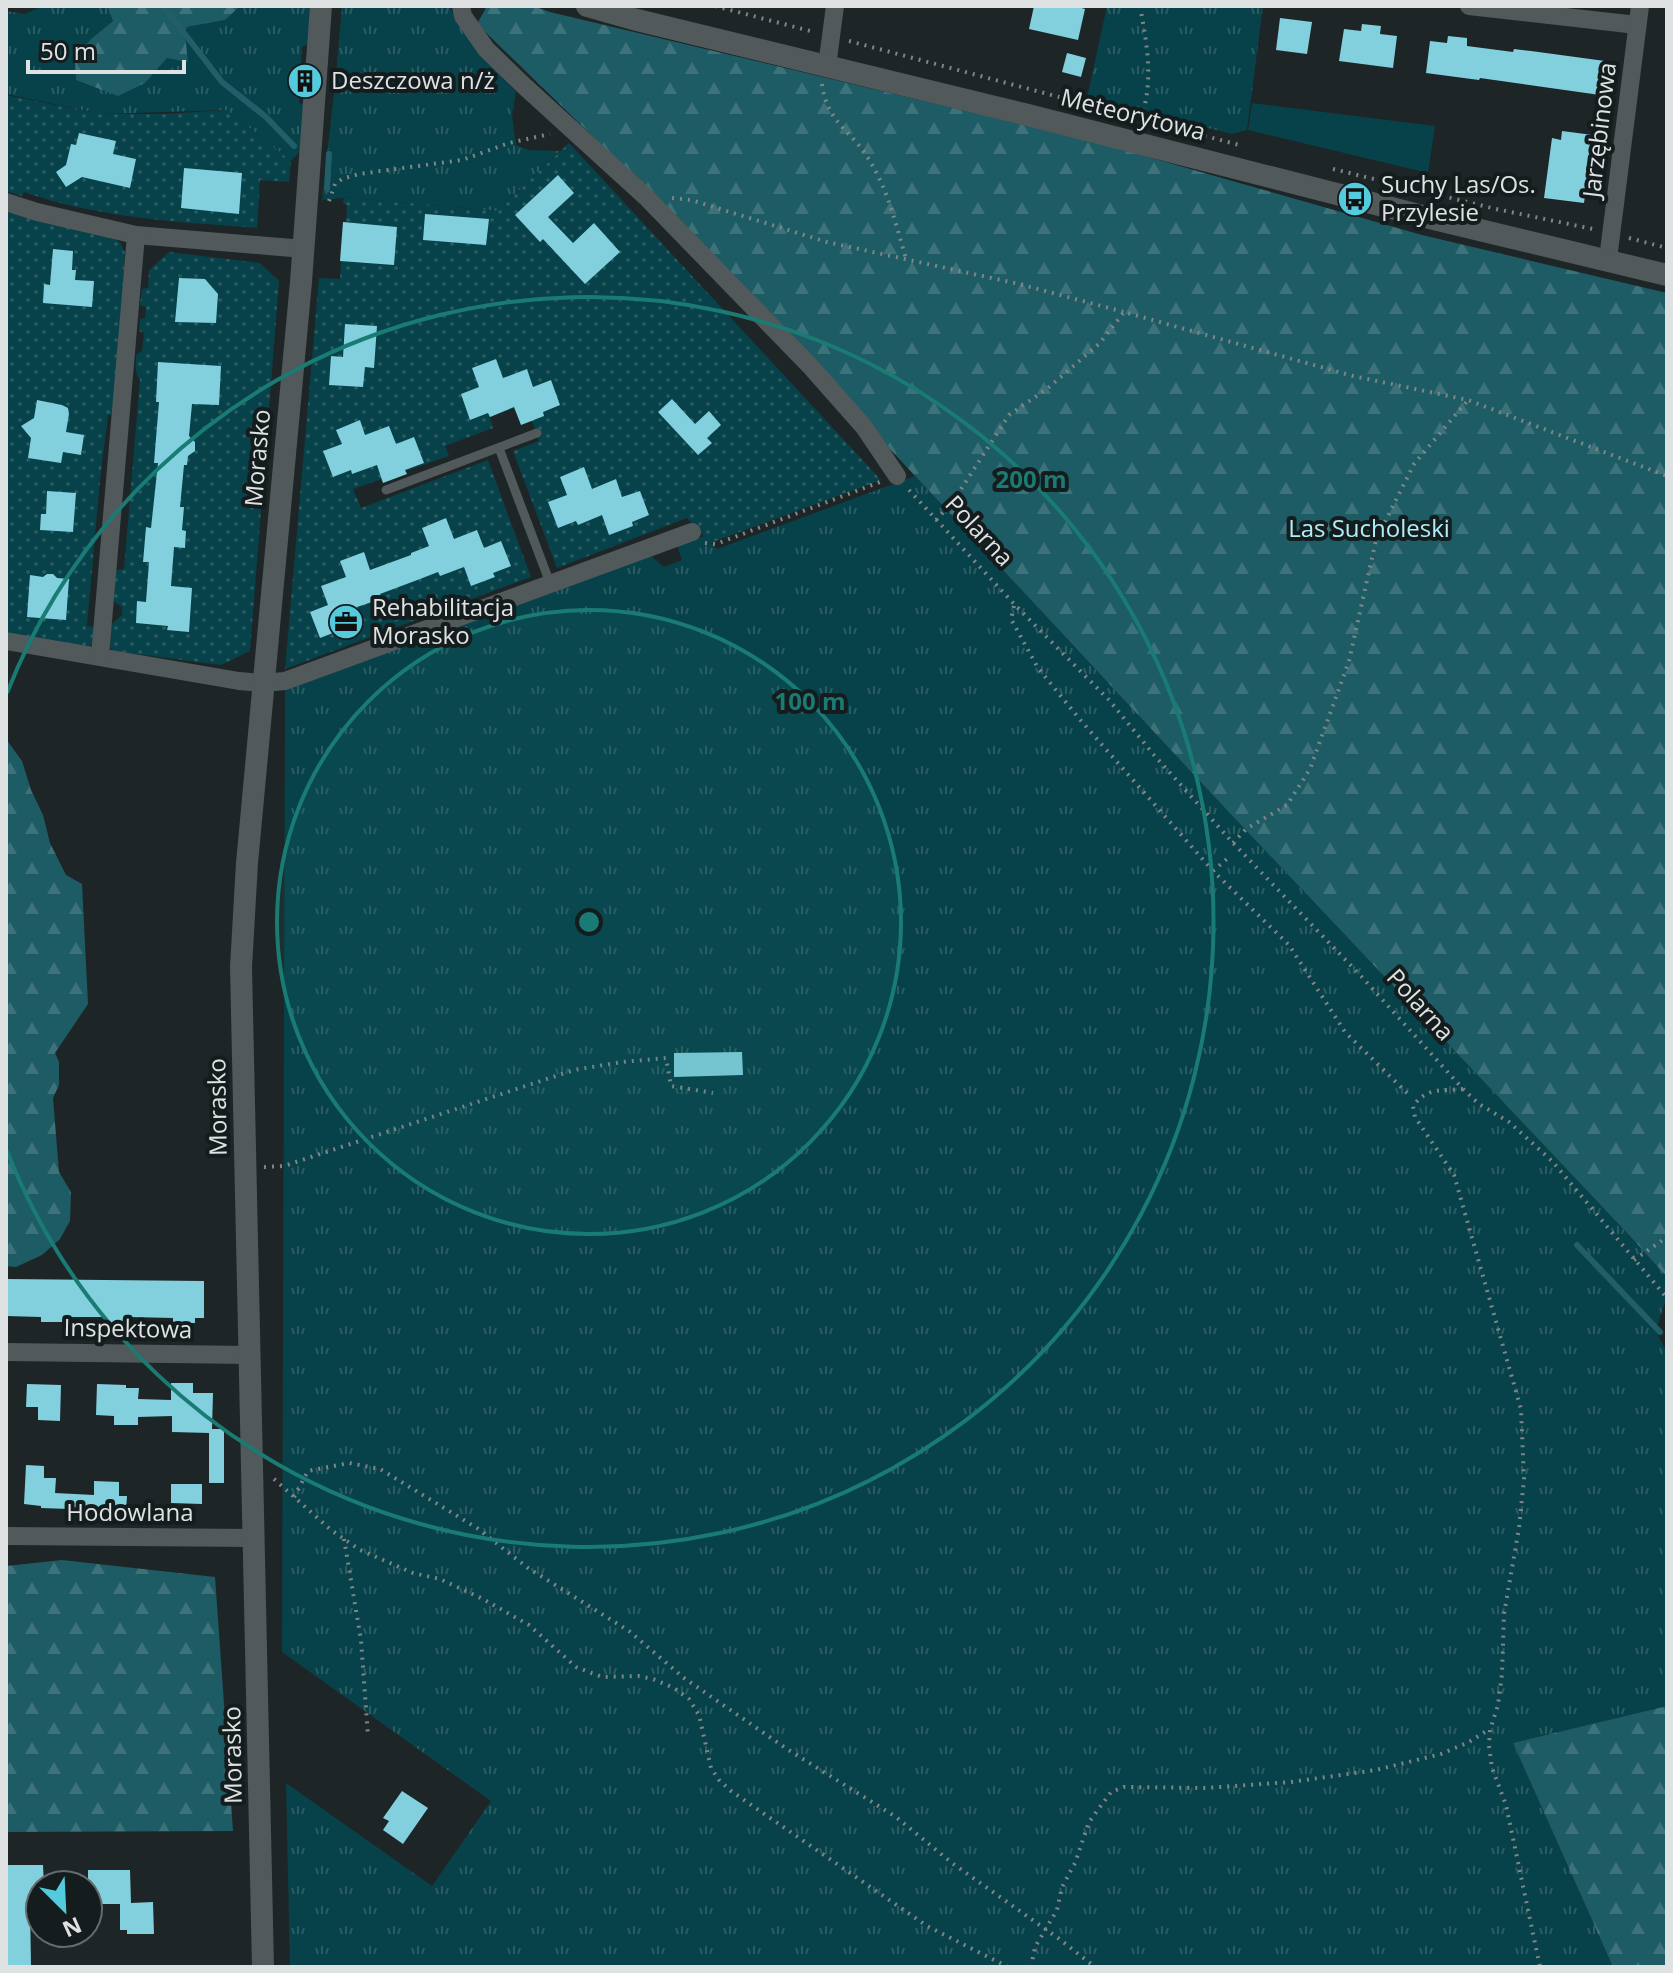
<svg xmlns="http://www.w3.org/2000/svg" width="1673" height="1973" font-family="'Open Sans',sans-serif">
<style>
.grass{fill:url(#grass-tufts)}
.forest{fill:url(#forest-firs)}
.park{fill:#074149}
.garden{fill:url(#garden-dots)}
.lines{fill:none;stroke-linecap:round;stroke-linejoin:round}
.stream{stroke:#215e68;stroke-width:6}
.building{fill:#82d0de}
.path{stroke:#808687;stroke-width:4;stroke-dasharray:2 6;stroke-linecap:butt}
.service{stroke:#51595a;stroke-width:9}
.minor{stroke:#51595a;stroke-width:18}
.tertiary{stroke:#51595a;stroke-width:22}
.ring{fill:none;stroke:#197b74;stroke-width:4}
.labels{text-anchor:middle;stroke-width:8;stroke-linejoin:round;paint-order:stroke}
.poi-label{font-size:24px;fill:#dee2e3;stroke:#151c1d;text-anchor:start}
.street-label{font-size:24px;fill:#dee2e3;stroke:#151c1d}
.park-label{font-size:24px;fill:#aeeef9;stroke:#151c1d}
.centre{fill:#197b74;stroke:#151c1d;stroke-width:4}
.ring-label{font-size:24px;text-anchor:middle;font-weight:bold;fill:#197b74;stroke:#151c1d;stroke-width:8;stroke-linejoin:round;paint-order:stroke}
</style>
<defs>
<pattern id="grass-tufts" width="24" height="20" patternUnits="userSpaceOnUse" patternTransform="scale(2)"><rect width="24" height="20" fill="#074149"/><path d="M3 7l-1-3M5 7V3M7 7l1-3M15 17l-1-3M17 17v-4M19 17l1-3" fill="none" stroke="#2b5c63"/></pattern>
<pattern id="forest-firs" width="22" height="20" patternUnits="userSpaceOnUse" patternTransform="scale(2)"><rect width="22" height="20" fill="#1d5b65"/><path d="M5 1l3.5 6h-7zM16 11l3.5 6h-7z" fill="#3d727b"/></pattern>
<pattern id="garden-dots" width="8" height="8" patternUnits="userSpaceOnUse" patternTransform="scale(2)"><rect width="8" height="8" fill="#074149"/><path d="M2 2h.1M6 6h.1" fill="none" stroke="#2b5c63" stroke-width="1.8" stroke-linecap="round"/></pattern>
</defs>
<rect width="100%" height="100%" fill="#1e2527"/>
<!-- grass -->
<g class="grass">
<polygon points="42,6 107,6 113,21 91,39 145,83 185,34 187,27 225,20 239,6 311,6 309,43 302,47 299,103 303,104 306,100 302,149 291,161 227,110 101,114 6,94 6,11 25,14"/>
<path d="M342,6H449C467,38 490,65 516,92L512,115L516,145L529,150L560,151L497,211L344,197L343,198L322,200L336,75Z"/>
<polygon points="1107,6 1263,6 1247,130 1232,134 1087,98"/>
<polygon points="915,476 1224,807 1628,1234 1667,1277 1667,1295 1656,1331 1667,1353 1667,1706 1513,1743 1613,1967 290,1967 286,1783 432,1886 491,1801 282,1652 285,690 651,556 664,567 682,560 677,545 704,536 717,549"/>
</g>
<!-- forest -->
<g class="forest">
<polygon points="107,6 238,6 239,7 225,20 187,27 185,34 188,62 167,58 145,83 118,96 76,80 75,58 91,39 113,21"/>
<polygon points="487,6 533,6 550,12 1092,141 1422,235 1667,293 1667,1277 1628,1234 1224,807 651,193 477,24"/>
<polygon points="6,739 22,761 31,790 43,815 50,843 66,875 82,884 88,1004 55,1053 59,1062 59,1085 53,1098 59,1172 71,1192 70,1221 60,1239 42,1255 16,1267 6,1266"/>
<polygon points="62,1560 215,1577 233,1831 6,1832 6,1566"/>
<polygon points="1667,1706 1667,1967 1613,1967 1513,1743"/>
</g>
<!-- park -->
<polygon class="park" points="1252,103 1435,126 1428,173 1248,130"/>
<!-- garden -->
<g class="garden">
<path d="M6,95L101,114H164L227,110L291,161L289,182L260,180L257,228C179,222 98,218 24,192L22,196L6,191Z"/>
<polygon points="569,143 881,480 710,543 687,518 557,568 513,451 539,441 532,421 521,425 514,408 490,417 493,428 445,446 449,456 353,489 361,508 488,460 531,577 285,669 319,278 340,279 343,222 346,222 347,205 343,204 344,197 497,211"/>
<polygon points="6,208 116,239 121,244 125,253 115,414 108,415 100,480 87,626 95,627 92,645 85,648 6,634"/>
<path d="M169,252L260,263L279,281L250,651L221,665L113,651L110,647L111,625L122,615V607L113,601L116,570L124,569L140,379C134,373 136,363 136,355L142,351L144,333L139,331L140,319L145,318L146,307L140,306L142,289L148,288L149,270Z"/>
</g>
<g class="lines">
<!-- stream -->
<g class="stream">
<polyline points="163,6 222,82 266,117 294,146"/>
<polyline points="327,189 329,154"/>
<polyline points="1577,1245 1660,1332"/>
</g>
</g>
<!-- building -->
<g class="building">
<polygon points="1034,6 1074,6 1085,9 1078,40 1029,29"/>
<polygon points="1280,18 1312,22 1307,54 1276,50"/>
<polygon points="1362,24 1381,26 1380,34 1397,36 1393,68 1339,61 1344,29 1361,31"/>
<polygon points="1448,36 1467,38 1467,46 1513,52 1514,49 1531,51 1605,61 1600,95 1480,78 1479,80 1426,73 1430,41 1447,43"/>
<polygon points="1067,53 1086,58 1081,77 1062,72"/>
<polygon points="1562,131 1593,135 1584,203 1544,198 1552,138 1561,140"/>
<polygon points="79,133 116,141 113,154 136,159 130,188 82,177 66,187 56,172 66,165 71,144 76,145"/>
<polygon points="184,168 242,173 239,214 181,208"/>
<polygon points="558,175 574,193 548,217 573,243 594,223 620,252 585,284 543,239 540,242 515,215"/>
<polygon points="425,214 489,219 486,245 423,240"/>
<polygon points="343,222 397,227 394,265 340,261"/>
<polygon points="53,249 73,251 72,270 76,270 75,280 94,281 92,307 43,303 44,284 50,285"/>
<polygon points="179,278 205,279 218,294 216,323 175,322"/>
<polygon points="345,324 377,326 374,368 365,367 363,387 329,385 331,356 343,357"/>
<polygon points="496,359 503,378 527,369 533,387 551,380 560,405 543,412 544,416 521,425 514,407 490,417 488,413 470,420 461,394 479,387 472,368"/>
<polygon points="158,362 221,366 219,405 192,404 189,436 195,442 195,451 188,456 187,465 184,465 180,507 184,507 182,530 186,531 185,548 174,547 171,586 192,588 189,632 167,630 168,626 136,623 137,601 146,602 149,562 143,562 146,527 151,528 158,463 154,463 159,402 156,402"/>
<polygon points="672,399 695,424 709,411 721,425 707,438 712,443 698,455 658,412"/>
<polygon points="37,400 62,405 68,408 69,414 66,432 84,435 81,455 63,452 61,463 28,458 31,438 21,426 34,418"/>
<polygon points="360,420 365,435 389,426 396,444 414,437 424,463 405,470 407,474 383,483 377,465 352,474 351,470 333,477 323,451 342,444 336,430"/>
<polygon points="584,467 592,489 616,479 622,497 640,491 649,515 632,522 633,526 609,535 602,515 578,525 576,521 558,528 548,502 567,495 560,477"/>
<polygon points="47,491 76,493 73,532 40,530 41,514 46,514"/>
<polygon points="446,518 454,539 477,530 484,548 501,541 511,566 493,573 495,577 471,586 464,567 440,576 438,572 420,579 380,594 381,599 357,607 364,625 340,635 338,631 320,638 310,612 328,605 321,586 346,577 340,561 364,552 370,570 411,555 411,553 429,546 422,528"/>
<polygon points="47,574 53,574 57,578 69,579 66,620 27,617 30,575 43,577"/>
<polygon points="742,1052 743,1075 674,1077 674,1053"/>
<polygon points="6,1279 204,1281 204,1318 195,1318 195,1323 173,1323 173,1318 130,1317 130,1323 107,1323 107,1317 64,1317 64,1322 41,1322 41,1317 6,1316"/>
<polygon points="171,1383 193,1383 193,1393 213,1393 212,1429 224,1429 224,1483 209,1483 209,1433 172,1432 172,1416 138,1417 138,1425 114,1425 114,1416 96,1415 97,1384 126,1385 126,1388 139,1388 138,1399 171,1400"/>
<polygon points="27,1384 61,1385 60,1421 38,1420 38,1407 26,1407"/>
<polygon points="26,1465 44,1466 44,1478 56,1478 55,1493 94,1495 94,1481 119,1482 119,1496 127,1496 126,1511 41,1508 41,1506 24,1504"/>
<polygon points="171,1484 202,1484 202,1504 171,1503"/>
<polygon points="402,1791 428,1808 403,1844 383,1830 389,1821 383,1818"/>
<polygon points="6,1865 43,1865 44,1885 40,1885 40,1905 30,1905 31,1967 8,1967"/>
<polygon points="88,1870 130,1870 131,1903 153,1902 154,1934 127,1934 127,1930 120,1930 120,1904 88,1904"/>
</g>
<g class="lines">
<!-- path -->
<g class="path">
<polyline points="715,6 814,32"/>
<path d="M1140,6C1147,45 1154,80 1141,118"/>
<polyline points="849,41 1243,146"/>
<path d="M822,84C827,123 851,130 868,158C888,189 896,225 906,259"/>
<polyline points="1333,169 1496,209 1593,229"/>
<polyline points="672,198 691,200 827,242 1019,284 1124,312"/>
<polyline points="329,201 335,184 342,179 359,174 462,160 509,143 550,134"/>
<polyline points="1629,238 1667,248"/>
<polyline points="909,490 1015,605 1109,700 1154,755 1233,843 1361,976 1463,1089 1479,1104 1509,1122 1552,1161 1667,1298"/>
<polyline points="936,520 952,503 1009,415 1048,388 1100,343 1124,312 1353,376 1468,400 1667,476"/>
<polyline points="705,543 716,544 880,482"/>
<polyline points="1014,606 1011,619 1038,668 1082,722 1213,871 1289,945 1345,1032 1407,1093"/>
<polyline points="1233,843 1246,829 1287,805 1310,769 1349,661 1376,540 1414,464 1468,400"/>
<polyline points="1213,871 1229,857"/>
<path d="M1463,1089C1442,1091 1427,1087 1413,1106L1415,1117L1454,1175L1521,1409L1524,1479L1519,1528L1504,1614L1502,1674L1498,1705L1490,1730L1489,1746L1492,1768L1506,1805L1540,1967"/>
<polyline points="264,1167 284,1166 574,1070 622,1062 666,1058 671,1086 713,1093"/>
<polyline points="1634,1260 1667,1237"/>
<polyline points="274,1479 331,1530 360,1550 413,1573 440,1579 483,1599 529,1625 576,1667 602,1677 638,1676 653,1679 674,1688 689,1699 699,1715 711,1768 719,1780 731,1791 927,1926 1008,1967"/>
<polyline points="294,1497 308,1471 349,1463 380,1469 477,1528 528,1568 629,1631 684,1678 787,1749 896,1817 952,1863 1058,1938 1095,1967"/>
<polyline points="344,1539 361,1640 368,1736"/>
<polyline points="1031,1967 1035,1947 1057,1910 1062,1887 1075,1863 1089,1822 1111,1792 1124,1787 1206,1788 1291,1782 1376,1770 1441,1754 1469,1742 1488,1730"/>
</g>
<!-- service -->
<g class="service">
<polyline points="499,448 550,583"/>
<polyline points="386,490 537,433"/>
</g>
<!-- minor -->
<g class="minor">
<polyline points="461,6 463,16 486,49 522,84 646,197 811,367 864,427 897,476"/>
<polyline points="1469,6 1637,25"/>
<polyline points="827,66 835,6"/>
<polyline points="6,202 37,212 136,235 304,249"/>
<polyline points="1608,259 1640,6"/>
<polyline points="6,641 239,681 263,683 285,681 692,532"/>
<polyline points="100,656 136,235"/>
<polyline points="6,1352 250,1355"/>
<polyline points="6,1536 254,1538"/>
</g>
<!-- tertiary -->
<g class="tertiary">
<polyline points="587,6 633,19 1028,115 1438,220 1667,275"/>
<polyline points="263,1967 241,967 247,863 301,282 321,6"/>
</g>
</g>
<!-- distance rings -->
<circle cx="589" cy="922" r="312" fill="#197b74" fill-opacity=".12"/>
<g class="ring">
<circle cx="589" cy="922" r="312"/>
<path d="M7 693A625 625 0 1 1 7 1151"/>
</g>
<!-- icons -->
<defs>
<g id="building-disc" transform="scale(1.8)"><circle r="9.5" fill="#54cadd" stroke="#151c1d"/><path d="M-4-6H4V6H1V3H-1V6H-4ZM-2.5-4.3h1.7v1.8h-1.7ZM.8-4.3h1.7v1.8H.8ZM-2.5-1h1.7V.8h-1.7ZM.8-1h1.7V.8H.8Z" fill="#111"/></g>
<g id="bus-disc" transform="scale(1.8)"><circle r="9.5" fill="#54cadd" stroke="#151c1d"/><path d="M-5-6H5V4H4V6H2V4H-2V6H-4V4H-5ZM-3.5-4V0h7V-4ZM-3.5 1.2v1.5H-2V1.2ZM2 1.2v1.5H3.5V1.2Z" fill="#111"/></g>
<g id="office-disc" transform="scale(1.8)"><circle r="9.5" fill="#54cadd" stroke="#151c1d"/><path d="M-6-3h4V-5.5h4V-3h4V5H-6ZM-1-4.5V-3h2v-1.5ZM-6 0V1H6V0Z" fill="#111"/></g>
</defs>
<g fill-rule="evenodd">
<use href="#building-disc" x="305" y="81"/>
<use href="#bus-disc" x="1355" y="199"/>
<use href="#office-disc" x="346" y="622"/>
</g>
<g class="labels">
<!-- poi labels -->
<g class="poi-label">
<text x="331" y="89">Deszczowa n/ż</text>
<text x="1381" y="193">Suchy Las/Os.<tspan x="1381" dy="28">Przylesie</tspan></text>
<text x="372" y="616">Rehabilitacja<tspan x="372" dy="28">Morasko</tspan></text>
</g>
<!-- street labels -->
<g class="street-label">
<text transform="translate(1133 115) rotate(14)" y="8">Meteorytowa</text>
<text transform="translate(1600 130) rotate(-83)" y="8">Jarzębinowa</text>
<text transform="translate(258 458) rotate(-85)" y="8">Morasko</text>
<text transform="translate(979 531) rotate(47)" y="8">Polarna</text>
<text transform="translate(1420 1005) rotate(48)" y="8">Polarna</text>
<text transform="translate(218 1107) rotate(-91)" y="8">Morasko</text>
<text transform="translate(128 1329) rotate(1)" y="8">Inspektowa</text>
<text x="130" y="1521">Hodowlana</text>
<text transform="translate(233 1755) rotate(-91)" y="8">Morasko</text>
</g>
<!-- park labels -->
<g class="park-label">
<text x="1369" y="537">Las Sucholeski</text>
</g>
</g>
<circle cx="589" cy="922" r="12" class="centre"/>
<g class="ring-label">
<text x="1031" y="488">200 m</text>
<text x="810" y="710">100 m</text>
</g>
<!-- border -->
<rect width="1673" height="1973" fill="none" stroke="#dee2e3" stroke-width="16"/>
<!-- north arrow -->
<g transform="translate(64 1909) rotate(156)"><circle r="38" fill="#151c1d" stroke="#656b6c" stroke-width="2"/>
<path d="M0-6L14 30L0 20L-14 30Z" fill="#54cadd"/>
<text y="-12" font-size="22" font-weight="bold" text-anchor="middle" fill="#dee2e3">N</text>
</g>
<!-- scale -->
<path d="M28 60v12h156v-12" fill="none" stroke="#dee2e3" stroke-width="4"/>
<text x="40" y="60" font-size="24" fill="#dee2e3" stroke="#151c1d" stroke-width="6" paint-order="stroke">50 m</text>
</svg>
